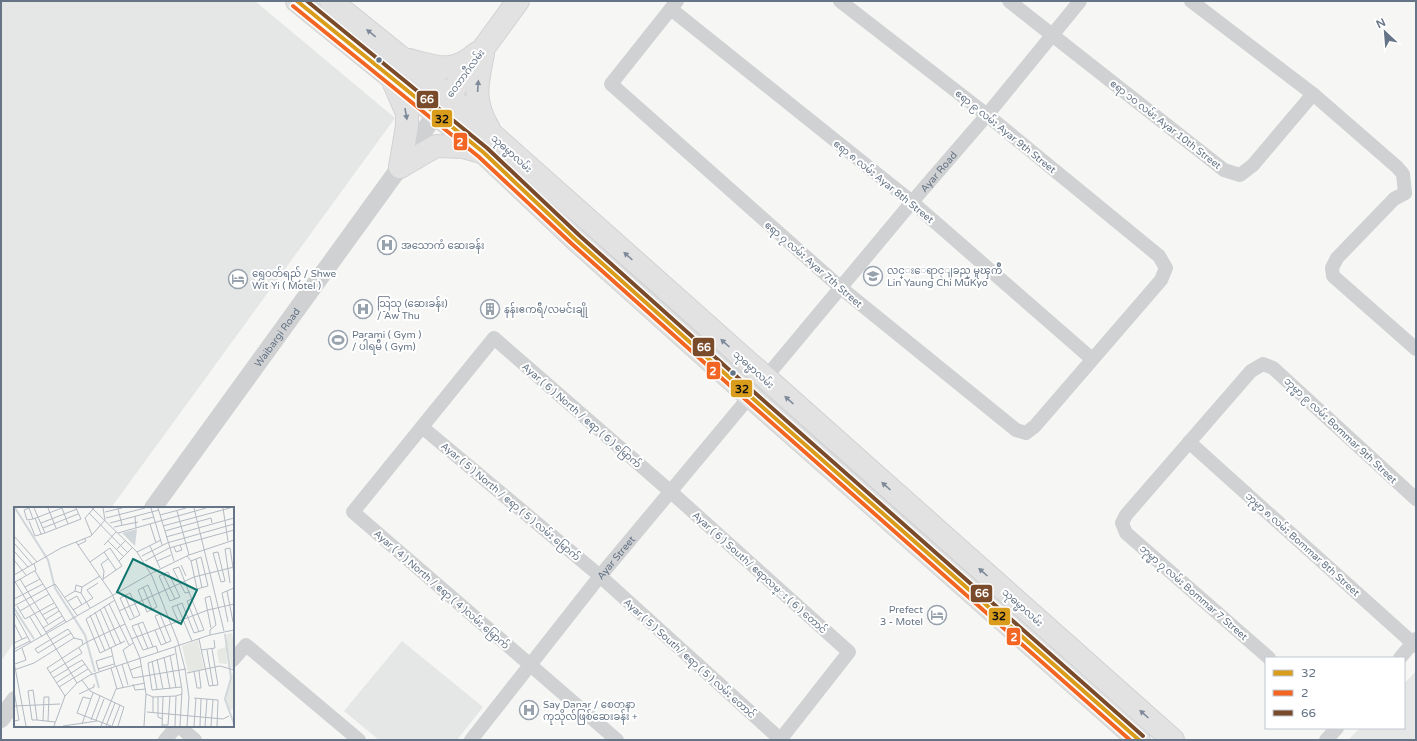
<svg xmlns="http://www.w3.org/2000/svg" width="1417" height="741" font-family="'Varela Round','Noto Sans Myanmar',sans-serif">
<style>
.built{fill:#e5e6e6}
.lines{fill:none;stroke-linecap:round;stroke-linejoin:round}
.primary-casing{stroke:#d1d2d3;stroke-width:24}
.minor{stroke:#d0d1d2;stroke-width:14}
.tertiary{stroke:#d0d1d2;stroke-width:18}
.primary{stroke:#e2e2e3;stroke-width:22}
.bus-1-casing{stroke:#fff;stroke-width:7}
.bus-2-casing{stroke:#fff;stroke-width:7}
.bus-3-casing{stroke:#fff;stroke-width:7}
.bus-1{stroke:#da9c1b;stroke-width:4}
.bus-2{stroke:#f26522;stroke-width:4}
.bus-3{stroke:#7a4b2a;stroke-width:4}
.oneway{fill:#7e8a99}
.bus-dot{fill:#657486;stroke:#fff;stroke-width:1.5}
.labels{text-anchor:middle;stroke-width:4;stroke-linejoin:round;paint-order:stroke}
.street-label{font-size:10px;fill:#657486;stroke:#fff}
.poi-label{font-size:10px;fill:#657486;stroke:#fff;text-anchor:start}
.inset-river{fill:none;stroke:#d0d6da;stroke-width:2}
.inset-road{fill:none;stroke:#b3bac2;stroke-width:1}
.view{fill:#0f766e;fill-opacity:0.15;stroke:#0f766e;stroke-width:2}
.inset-edge{fill:none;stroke:#657486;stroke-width:2}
.line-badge{stroke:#fff;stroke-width:1.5}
.badge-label{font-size:11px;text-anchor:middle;font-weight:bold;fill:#fff}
.pale-badge-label{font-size:11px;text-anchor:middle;font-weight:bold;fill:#111}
</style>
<rect width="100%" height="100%" fill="#f6f6f5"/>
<!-- built -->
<g class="built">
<polygon points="1,1 255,1 395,118 111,508 15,508 15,641 1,661"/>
<polygon points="402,641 483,707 457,740 379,740 344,711"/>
<polygon points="1416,671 1416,740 1348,740 1360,728 1404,728 1404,684"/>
</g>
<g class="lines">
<!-- primary casing -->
<g class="primary-casing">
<g id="primary">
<polyline points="297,1 483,152 576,240 750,396 1139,740"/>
<polyline points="331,1 449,96 1173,740"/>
<path d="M483,54C477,84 472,101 489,129"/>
<path d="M409,60C438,67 452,75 477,53"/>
<polyline points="393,81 407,113 407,126 400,167"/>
<polyline points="440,108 518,1"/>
<polyline points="400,167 436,146 463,147 481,152"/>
</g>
</g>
<!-- minor -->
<g class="minor">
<polyline points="677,1 611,84 841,288 1016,430 1026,433 1035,426 1161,280 1166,268 1159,256 987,115 840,1"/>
<polyline points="1009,1 1224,170 1240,175 1253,165 1313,94"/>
<polyline points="1191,1 1313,94 1397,167 1403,174 1405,193"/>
<polyline points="671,9 912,202 1092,359"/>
<polyline points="1405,193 1394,199 1337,258 1332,268 1333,276 1416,349"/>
<polyline points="422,427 600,576 780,739"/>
<polyline points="1189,442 1416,646"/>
<polyline points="1269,658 1126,533 1122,523 1126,515 1251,371 1263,364 1273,368 1416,499"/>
<polyline points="1400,658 1416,639"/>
<polyline points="233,660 246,645 359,740"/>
<polyline points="179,726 195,740"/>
<polyline points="165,740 177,726"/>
<path id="s1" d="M471,740L600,576L912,202L987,115L1080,1"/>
<polyline points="617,740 353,512 494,338 671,492 849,652 780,740"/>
<polyline points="1326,740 1337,728"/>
</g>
<!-- tertiary -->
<g class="tertiary">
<path id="s2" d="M153,508L400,167L436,113"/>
<polyline points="1,719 15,700"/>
</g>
<!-- primary -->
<use href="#primary" class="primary"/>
<!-- bus-1 casing -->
<g class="bus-1-casing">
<polyline id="bus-1" points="297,1 483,152 576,240 750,396 1139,740"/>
</g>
<!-- bus-2 casing -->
<g class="bus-2-casing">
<polyline id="bus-2" points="293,6 479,157 572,244 746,400 1130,740"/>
</g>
<!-- bus-3 casing -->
<g class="bus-3-casing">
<polyline id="bus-3" points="307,1 487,148 580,236 754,392 1143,736"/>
</g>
<!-- bus-1 -->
<use href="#bus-1" class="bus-1"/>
<!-- bus-2 -->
<use href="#bus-2" class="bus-2"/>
<!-- bus-3 -->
<use href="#bus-3" class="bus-3"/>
</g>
<!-- one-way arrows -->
<defs><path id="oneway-solid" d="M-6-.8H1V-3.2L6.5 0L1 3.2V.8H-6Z"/></defs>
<g class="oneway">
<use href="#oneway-solid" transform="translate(371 33) rotate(-141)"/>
<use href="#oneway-solid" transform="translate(478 86) rotate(-86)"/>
<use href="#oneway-solid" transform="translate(406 114) rotate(80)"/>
<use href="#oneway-solid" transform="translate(628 256) rotate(-138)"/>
<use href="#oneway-solid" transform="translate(725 343) rotate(-138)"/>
<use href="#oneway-solid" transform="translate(789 400) rotate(-138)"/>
<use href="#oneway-solid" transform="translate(886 486) rotate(-138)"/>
<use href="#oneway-solid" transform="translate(983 572) rotate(-138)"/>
<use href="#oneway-solid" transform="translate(1144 714) rotate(-138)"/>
</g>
<!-- icons -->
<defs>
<g id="hospital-ring" transform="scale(1)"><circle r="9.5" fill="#fff" stroke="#98a2ad" stroke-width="1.5"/><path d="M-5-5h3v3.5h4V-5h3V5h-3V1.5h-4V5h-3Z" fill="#98a2ad"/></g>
<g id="school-ring" transform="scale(1)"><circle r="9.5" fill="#fff" stroke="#98a2ad" stroke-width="1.5"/><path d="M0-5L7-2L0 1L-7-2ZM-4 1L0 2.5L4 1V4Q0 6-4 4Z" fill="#98a2ad"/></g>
<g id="hotel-ring" transform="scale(1)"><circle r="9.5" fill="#fff" stroke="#98a2ad" stroke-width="1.5"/><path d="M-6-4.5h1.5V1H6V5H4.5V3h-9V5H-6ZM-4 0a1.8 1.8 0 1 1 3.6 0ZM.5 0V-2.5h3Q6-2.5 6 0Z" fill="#98a2ad"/></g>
<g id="building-ring" transform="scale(1)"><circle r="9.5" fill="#fff" stroke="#98a2ad" stroke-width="1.5"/><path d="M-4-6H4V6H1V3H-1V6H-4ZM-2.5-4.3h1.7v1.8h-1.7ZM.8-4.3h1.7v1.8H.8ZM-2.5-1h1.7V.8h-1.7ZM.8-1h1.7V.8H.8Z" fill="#98a2ad"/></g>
<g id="stadium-ring" transform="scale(1)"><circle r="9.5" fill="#fff" stroke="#98a2ad" stroke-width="1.5"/><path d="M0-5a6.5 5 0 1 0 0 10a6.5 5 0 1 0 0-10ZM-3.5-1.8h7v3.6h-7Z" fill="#98a2ad"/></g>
</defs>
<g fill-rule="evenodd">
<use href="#hospital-ring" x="387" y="245"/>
<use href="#school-ring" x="873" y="276"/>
<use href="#hotel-ring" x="238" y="279"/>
<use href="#hospital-ring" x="363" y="309"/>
<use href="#building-ring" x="490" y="309"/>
<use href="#stadium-ring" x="338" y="340"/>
<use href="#hotel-ring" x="937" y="615"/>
<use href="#hospital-ring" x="529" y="710"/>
</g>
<!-- markers -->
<g class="bus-dot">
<circle cx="379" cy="60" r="3.5"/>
<circle cx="733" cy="373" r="3.5"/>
</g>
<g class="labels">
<!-- street labels -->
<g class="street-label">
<text transform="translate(465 73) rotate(-54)" y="4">ဝေဘာဂီလမ်း</text>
<text transform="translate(1166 124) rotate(38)" y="4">ဧရာ ၁၀ လမ်း Ayar 10th Street</text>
<text transform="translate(1006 131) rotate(39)" y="4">ဧရာ ၉ လမ်း Ayar 9th Street</text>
<text transform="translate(512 153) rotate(42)" y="4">သုဓမ္မာလမ်း</text>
<text dy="4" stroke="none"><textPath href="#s1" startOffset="736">Ayar Road</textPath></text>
<text transform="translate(884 181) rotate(39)" y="4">ဧရာ ၈ လမ်း Ayar 8th Street</text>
<text transform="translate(814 264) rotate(41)" y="4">ဧရာ ၇ လမ်း Ayar 7th Street</text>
<text dy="4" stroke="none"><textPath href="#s2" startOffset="211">Waibargi Road</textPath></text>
<text transform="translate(754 369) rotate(42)" y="4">သုဓမ္မာလမ်း</text>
<text transform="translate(582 415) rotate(41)" y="4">Ayar ( 6 ) North / ဧရာ ( 6 ) မြောက်</text>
<text transform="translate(1341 430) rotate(43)" y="4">ဘုမ္မာ ၉ လမ်း Bommar 9th Street</text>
<text transform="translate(511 501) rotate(40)" y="4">Ayar ( 5 ) North / ဧရာ ( 5 ) လမ်း မြောက်</text>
<text transform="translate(1303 544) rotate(42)" y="4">ဘုမ္မာ ၈ လမ်း Bommar 8th Street</text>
<text dy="4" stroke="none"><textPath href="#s1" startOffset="233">Ayar Street</textPath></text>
<text transform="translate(760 572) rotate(42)" y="4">Ayar ( 6 ) South/ ဧရာလမ္း ( 6 ) တောင်</text>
<text transform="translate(442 589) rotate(41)" y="4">Ayar ( 4 ) North / ဧရာ ( 4 )လမ်း မြောက်</text>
<text transform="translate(1194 592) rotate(41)" y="4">ဘုမ္မာ ၇ လမ်း Bommar 7 Street</text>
<text transform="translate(1023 607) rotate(42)" y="4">သုဓမ္မာလမ်း</text>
<text transform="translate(690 658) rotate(42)" y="4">Ayar ( 5 ) South/ ဧရာ ( 5 ) လမ်း တောင်</text>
</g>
<!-- poi labels -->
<g class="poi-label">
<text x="401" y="249">အသောကံ ဆေးခန်း</text>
<text x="887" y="274">လင္းေရာင္ျခည္ မူၾကိဳ<tspan x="887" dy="12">Lin Yaung Chi MuKyo</tspan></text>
<text x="252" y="277">ရွှေဝတ်ရည် / Shwe<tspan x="252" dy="12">Wit Yi ( Motel )</tspan></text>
<text x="377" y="307">သြသု (ဆေးခန်း)<tspan x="377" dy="12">/ Aw Thu</tspan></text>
<text x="504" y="313">နန်းဧကရီ/လမင်းချို</text>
<text x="352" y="338">Parami ( Gym )<tspan x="352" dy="12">/ ပါရမီ ( Gym)</tspan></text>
<text x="923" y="613" text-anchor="end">Prefect<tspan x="923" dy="12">3 - Motel</tspan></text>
<text x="543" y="708">Say Danar / စေတနာ<tspan x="543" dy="12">ကုသိုလ်ဖြစ်ဆေးခန်း +</tspan></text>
</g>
</g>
<!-- overview -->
<g transform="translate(14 507)">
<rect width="220" height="220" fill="#f6f6f5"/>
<path d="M218,126L220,136V162L217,160L213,136V127ZM184,133L190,162L174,165L168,139ZM211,140L212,141L213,157L205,156L203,143ZM218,166H220V187H215L220,188V202L215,203L212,192Z" fill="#e6e9e3"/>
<path d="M123,22L121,39L108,26Z" fill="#d0d6da"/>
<path class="inset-river" d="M1,1L34,53L41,81L71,128L81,165M0,101L20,132M211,127L217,171L211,192L220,217M81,167L85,181"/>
<path class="inset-road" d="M15,1L19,12L48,1M15,1L10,3L13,13L19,12M20,1L31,26L67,12L62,1M34,1L42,21M48,1L54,17M78,1L123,45L138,69L164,135L171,162L175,190L173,219M137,1L148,38M144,1L160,54M180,1L210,124M209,1L214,34M104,2L108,18M163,4L175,48M91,5L108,1M75,6L114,46M146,8L172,1M121,9L122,21M21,11L27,27M92,11L131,1M128,13L140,10M15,14L21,29L31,26M27,16L63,2M96,16L145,3M136,17L142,36M149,19L216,1M100,20L124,15M29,21L64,7M151,24L197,11L198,16M104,26L192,1M78,28L71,11L80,1M0,29L23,55M152,30L220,11M94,34L110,50M62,35L98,87L126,151L132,187L130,219M0,36L19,58M64,38L72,34L70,31M90,38L102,25M136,39L146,61M160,40L162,45L168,43L166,38M103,42L112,33M0,44L14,60M90,45L102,63M123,45L147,33M204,45L211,74L207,75L199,46ZM128,49L153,36L220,17M173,49L177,54L183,82L194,79L187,50L177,54M182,52L188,81M0,53L12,68M105,54L119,40M131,54L155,41L220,23M143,54L157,48M76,55L96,41L108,59L89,72M167,58L172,69M165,60L159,62L171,86L176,85M21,64L52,115M154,65L166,90L156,94L145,69ZM136,67L175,48L220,33M149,67L161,92M0,68L47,41L77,29L91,13L89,1M6,72L17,90M0,73L63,176M89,73L90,64L87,57L94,52M1,75L22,63L20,57M216,76L211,42L216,41L220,67M134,78L143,100L133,105L124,83ZM11,80L26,72M68,80L86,69M129,80L138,102M213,84L219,115M67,86L76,101M116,86L126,108L116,113L106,91ZM111,89L120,110M17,90L34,117M51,90L61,84L62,78L68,80L67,86L61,84M0,92L29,77M178,92L173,94L185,125M101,93L72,112L86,146L111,134M54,94L63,89L68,98M95,97L115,138M163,98L178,134M0,99L41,77L63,108M3,99L11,112L40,96M90,99L107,137M86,102L102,139M59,103L79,91L73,83L84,76M6,104L35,87M105,104L180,70L220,60M0,105L17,136M81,105L96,142M28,108L43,100M76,108L91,144M16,110L28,130M31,113L45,104M164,114L158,100L168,96L180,126L190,123L165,60M214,115L208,86L220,81M0,116L8,132M124,117L134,142M29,121L48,109M141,123L147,138L157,134L146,107L141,109L152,136M32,125L51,113M57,126L24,146L21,142L54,122L57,126L60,131L68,133L69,138M196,128V123L202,118L196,89L191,91L197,121M117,132L194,103L220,97M185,132L195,179L204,178L198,142M0,136L13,130M119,136L109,143L119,171L172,162M139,140L129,115L118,119L129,143L142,139L144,145M161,140L168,183L166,219M97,141L101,159M0,142L16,134M187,143L201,141L200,133M193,143L199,179M0,145L136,67M156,148L162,181M150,150L156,182M143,152L149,182M138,154L143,182M0,155L12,219M1,157L12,153L8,141M108,157L114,178M102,159L109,180M54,161L68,153L78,167M97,161L103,182M84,162L100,157M0,163L20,156L60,131M116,163L128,159M85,164L82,154L98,149M180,164L183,181H187L185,164M36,166L68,146L65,141M173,166L206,159L220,163M39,171L54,162M68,173L76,184L110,200L104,219M42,176L71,157M119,177L121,183L132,182M45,180L74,162M19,183L23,212V213H18L14,184ZM138,183L134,156L161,147M138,183L167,180M0,184L5,213L0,214M65,187L80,180V177M132,187L139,190L162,189M51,189L33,161L73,135L111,117M139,190V205M144,190V210L149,212M180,191L204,193L203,219M77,192L69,190L63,206L97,219M0,199L46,197M133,205L209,212L215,209M23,213L41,215M77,213L86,189M82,213L90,192M29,214L30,190H35L34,214M68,217L79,186M148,218H154L156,189M40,219L51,189L63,176L76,168L196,128L220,123M49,219L83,214M87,219L102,182L131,176M92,219L101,196M98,219L106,198M148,219L149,190M161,219L162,189L168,187M180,219L182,191M186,219L187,192M191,219L193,192M197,219L199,193"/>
<path class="view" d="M119,52L183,83L167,117L103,85Z"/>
<rect width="220" height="220" class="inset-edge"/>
</g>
<g class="line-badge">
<rect x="416" y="90" width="23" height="19" rx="4" fill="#7a4b2a"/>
<rect x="431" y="109" width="22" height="19" rx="4" fill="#da9c1b"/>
<rect x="453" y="132" width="15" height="19" rx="4" fill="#f26522"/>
<rect x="692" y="337" width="23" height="20" rx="4" fill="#7a4b2a"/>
<rect x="706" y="361" width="15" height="19" rx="4" fill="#f26522"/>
<rect x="730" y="379" width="23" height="19" rx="4" fill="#da9c1b"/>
<rect x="970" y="584" width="23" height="19" rx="4" fill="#7a4b2a"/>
<rect x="988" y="607" width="23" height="19" rx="4" fill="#da9c1b"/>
<rect x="1006" y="627" width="15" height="19" rx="4" fill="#f26522"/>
</g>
<g class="badge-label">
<text x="427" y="103">66</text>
<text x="460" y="146">2</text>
<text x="704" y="351">66</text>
<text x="713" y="375">2</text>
<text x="982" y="597">66</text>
<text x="1014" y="641">2</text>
</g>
<g class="pale-badge-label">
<text x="442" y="123">32</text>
<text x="742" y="393">32</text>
<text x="999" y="620">32</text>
</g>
<!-- border -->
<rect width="1417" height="741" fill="none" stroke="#657486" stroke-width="4"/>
<!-- legend -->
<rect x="1265" y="657" width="140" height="72" fill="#ffffff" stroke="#c1c7cf"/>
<rect x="1273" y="670" width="20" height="6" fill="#da9c1b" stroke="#c1c7cf"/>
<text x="1301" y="677" font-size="12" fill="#657486">32</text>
<rect x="1273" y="690" width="20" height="6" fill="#f26522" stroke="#c1c7cf"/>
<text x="1301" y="697" font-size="12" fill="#657486">2</text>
<rect x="1273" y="710" width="20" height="6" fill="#7a4b2a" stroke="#c1c7cf"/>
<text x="1301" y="717" font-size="12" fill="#657486">66</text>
<!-- north arrow -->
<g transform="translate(1385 32) rotate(334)" stroke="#ffffff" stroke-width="3" paint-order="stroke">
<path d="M0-3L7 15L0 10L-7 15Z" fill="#657486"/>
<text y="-6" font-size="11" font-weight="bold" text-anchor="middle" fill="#657486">N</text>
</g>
</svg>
